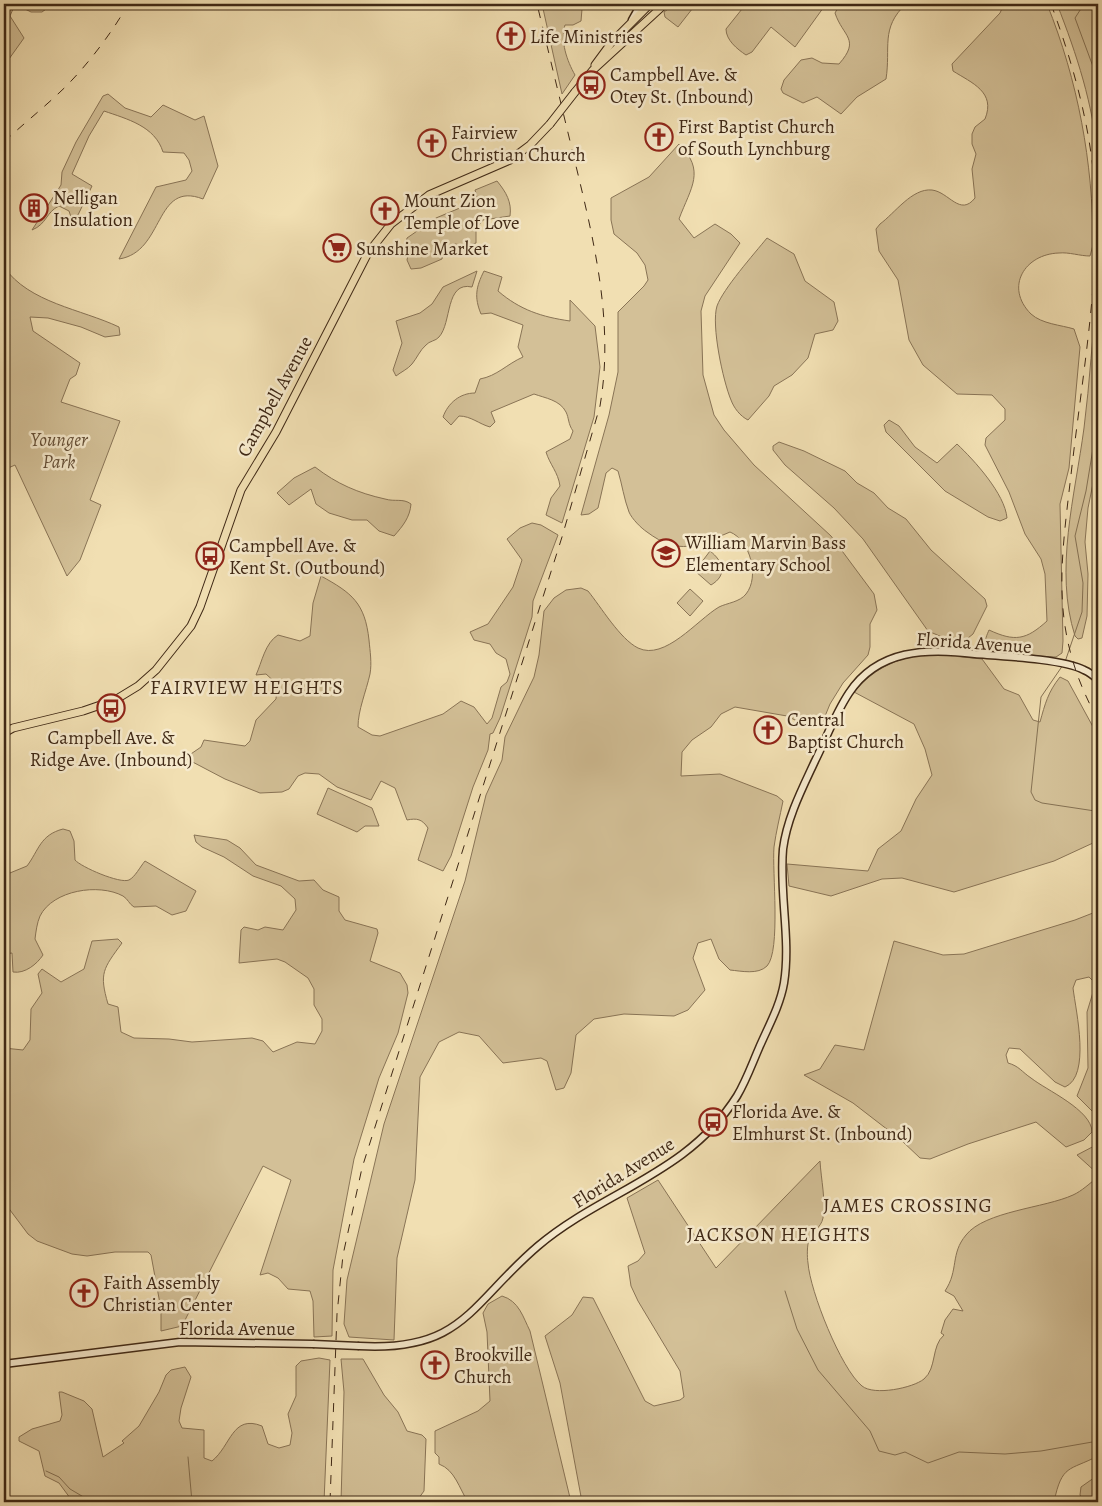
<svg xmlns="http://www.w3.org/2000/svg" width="1102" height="1506" font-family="Alegreya,serif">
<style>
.green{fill:#d3c097;stroke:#897456}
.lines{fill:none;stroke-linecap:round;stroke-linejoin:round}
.stream{stroke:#857153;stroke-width:1}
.secondary-casing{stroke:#3f2815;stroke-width:9}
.primary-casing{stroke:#3f2815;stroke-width:9}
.secondary{stroke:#f6eacd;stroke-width:6}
.primary{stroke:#f1dfb2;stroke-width:7}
.rail{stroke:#3f2815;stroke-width:1;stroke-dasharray:9 9;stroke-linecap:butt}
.secondary-bridge-casing{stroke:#3f2815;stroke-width:9;stroke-linecap:butt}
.primary-bridge-casing{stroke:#3f2815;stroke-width:9;stroke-linecap:butt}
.secondary-bridge{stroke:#f6eacd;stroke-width:6}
.primary-bridge{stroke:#f1dfb2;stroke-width:7}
.labels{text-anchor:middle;stroke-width:5;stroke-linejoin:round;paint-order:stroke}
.poi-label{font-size:19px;fill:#3f2815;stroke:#f6eacd;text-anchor:start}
.street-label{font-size:19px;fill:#3f2815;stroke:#f6eacd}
.park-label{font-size:19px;font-style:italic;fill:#644e36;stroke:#f6eacd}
.neighbourhood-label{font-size:20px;letter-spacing:1px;fill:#3f2815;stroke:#f6eacd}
</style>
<rect width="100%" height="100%" fill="#f1dfb2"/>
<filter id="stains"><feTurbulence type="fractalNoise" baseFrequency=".004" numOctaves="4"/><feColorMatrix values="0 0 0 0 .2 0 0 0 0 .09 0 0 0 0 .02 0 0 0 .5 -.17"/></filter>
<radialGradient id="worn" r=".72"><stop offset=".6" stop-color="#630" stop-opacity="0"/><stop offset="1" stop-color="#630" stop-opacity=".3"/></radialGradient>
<!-- green -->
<g class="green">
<polygon points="4,4 53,4 42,12 31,12 21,7 13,9 10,16 24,38 4,66"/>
<path d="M542,4H562L572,8L579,4L582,9L581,21L573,25H565C560,41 567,61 575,75L562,94Z"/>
<polygon points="675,4 696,4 678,27 665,17 664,12"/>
<path d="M746,4H826L795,47L771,27L752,52L746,55C737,49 726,40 726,29Z"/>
<path d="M840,4H906C880,28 891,48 886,79L857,97L841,114L817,97L803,103L783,93L781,89L784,80L801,60L812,58L822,63L839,64C861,39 843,37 835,13Z"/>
<path d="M1004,4H1047C1078,81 1093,162 1093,245L1090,256C1080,256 1069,252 1059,253C1025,254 1004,287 1031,314C1042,324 1061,325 1074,329L1080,347L1069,468L1060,504L1063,641L1062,653L1056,657C1043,656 993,657 987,645C984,640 987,635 989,630C1015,642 1026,640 1047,621L1045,574L1041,559L1025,534L1009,492L985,445L986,438L1005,420V409L992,395L957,394L923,365L909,340L898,280L879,251L876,229L880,224C895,213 912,188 932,190C949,192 960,217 975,198L972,169L976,154L972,144V134L975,127L985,119C996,92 972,83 953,71L952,64L1000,13Z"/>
<path d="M1057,4H1098V159C1093,104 1077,55 1057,4Z"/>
<path d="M108,94L125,108L151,117L163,105L195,120L204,116L218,166L203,199C154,180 165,252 119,259L156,187L186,180L192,171L189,160L184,153L163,152C155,126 127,119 104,111L89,136L72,174L92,186L76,219L71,217L69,211L59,206C46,212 47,224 32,230L61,185L62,172L76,142L103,96Z"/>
<path d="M679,144C706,171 691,187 679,219L694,238L715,224L731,234L740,243L705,296L701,311L703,375L714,415L724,430L754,465L831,536L874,594L877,610L870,624V647L868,655L843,683L830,704L821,726H807L787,716L735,707L721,714L711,727L692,740L682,752L681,776L720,774L777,796L783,801C780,816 776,832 774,847C772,871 781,951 767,966C758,975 741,971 730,970L719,959L711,939L698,943L693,958L705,990L688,1010L674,1016L624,1014L594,1019L576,1035L571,1073L564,1088L556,1090L547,1061L541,1058L503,1063L479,1036L459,1032L439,1042L420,1077L415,1180L397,1258L394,1340L349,1337L344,1324L347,1280L384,1124L465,881L486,795L502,760L505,737L534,677L539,655L544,611L554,598L566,590L581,588L588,591C601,607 620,639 638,648C665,661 697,620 719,607C727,603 740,602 746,594C760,577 750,540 730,532C697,546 679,556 647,532C641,528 632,519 629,512C624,499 622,484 618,471L612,468L606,473L598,508L589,514L581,515L609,415L618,372V312L644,286L648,280L645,265L637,253L614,234L611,220V198L649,177Z"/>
<path d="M497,181C506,192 512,202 510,216L483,220L476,229V243L466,246L455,244L443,253L442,259L421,268L411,269L407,260L409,251L406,244L407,238L436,218L467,205L477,197L475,190Z"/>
<path d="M767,238L794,254L805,281L834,302L838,321L833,330L815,334L808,358L792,375L774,386L769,396L748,420C740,416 734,408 731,400C723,381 711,325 717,306C723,289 754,254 767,238Z"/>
<path d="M4,267C29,303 81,309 119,327L120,335L105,337L81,327L48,318L30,317L33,331L80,363L76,375L70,379L61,402L120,421L90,500L101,505L80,560L67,576L15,465L6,469L4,463Z"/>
<path d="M477,271L472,287C445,281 452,323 439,337C436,341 429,341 426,345C420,350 417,358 412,364C408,369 401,372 396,376L393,370L402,343L396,321L420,313L432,304L443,287Z"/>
<path d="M484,271L502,277L498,291C520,310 542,317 570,321V300L595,326L600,367L594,417L562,523L546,515L551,498L560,486C558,472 550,465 546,452L570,439L573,431C568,424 569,418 566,412C560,400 545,398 534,394L491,412L495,422L490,427C479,424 471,416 459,416L451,425L443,417C448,403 460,393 475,393L480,379C497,376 507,364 523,357L518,347L523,325L491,313L481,314C474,297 476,287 484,271Z"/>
<path d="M1098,288V459L1088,508L1085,542L1088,574L1087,616L1082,638L1078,639L1075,636C1054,570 1075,496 1084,428C1090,382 1092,335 1098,288Z"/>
<path d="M889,420L899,426L915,447L937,463L957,444C974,460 1005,494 1007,518L1000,521L988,517L945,491L886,432L884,425Z"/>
<polygon points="779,442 804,451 845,471 857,483 874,493 888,508 906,519 931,550 985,599 987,606 973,634 963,642 956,643 928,631 863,539 834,508 785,465 773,450 773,446"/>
<path d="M315,467C337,484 358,493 385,499C395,502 403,498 411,504C410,517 403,526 394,536L379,531L367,520H352L329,513L316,504L311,489L289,505L277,493L294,478Z"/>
<path d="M532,523L541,525L558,535L533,601L532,617L500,718L493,733L490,734L488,750L473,787L451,856L443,871L418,860L428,828C422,819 417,818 407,820L395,788L381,781L371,800L337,787L319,774L305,773L298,776L289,789L282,792L260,793L225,779L185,758L201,747L204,740L245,746L250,741L256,720L276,699L277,684L266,674L256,675C262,662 265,643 278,635L300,641L310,636L313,603L321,576C352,593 365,603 369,640C370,651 372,663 370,674C366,692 358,710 358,727L372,735L380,736L443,714L461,701L474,707L487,724L492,718L501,687L507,682L510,674L506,659L496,653L490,644L474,640L470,632L488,624L513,587L522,560L507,539L520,528Z"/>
<path d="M710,551C723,561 728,575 711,585L695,571Z"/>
<polygon points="690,589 703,601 690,616 677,603"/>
<path d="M933,654L982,659L1004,689L1019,695L1033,720L1040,722C1045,704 1048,692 1060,677L1068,681L1098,736V834L1093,843L1054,861L954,892L902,878L882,879L831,896L789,886L787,864L868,871L878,849L901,831L916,799L932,775L925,749L914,724L854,692C875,667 900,656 933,654Z"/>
<polygon points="328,788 372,808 379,826 365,826 357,832 317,814"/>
<path d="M63,829L70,831L74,841L75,860C81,867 120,884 129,880C135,877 140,867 145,861L196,891L186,911L172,915L156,906L134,907C129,904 128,899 123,896C99,883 53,890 40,916C37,923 36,931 35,939L43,955C37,964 25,974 13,972L12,953L4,954L5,875L27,866C39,850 40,835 63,829Z"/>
<path d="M194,835L227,840L240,848L256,865L299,881L314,880L323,890L339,897V911L345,920L377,929L378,933L370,961L400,973L407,985L408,993L398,1033L379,1078L354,1159L333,1270L332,1336L314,1337L313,1301L310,1291L288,1289L278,1278L268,1273L260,1275L291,1180L263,1166L182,1326L161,1331V1309L151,1255L148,1252H115L87,1256L72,1254L37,1241L28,1234L4,1202V1048L23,1050L30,1040L31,1009L42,993L38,974L42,969L61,982L84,969L92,941L118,939L122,943C103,969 99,973 108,1004L118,1007L121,1032L134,1038L169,1039L192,1042L252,1038L263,1041L273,1052L297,1042L315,1044L322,1031V1019L314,1005V989L308,978L285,962L277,959L239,963L241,930L244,927L258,930L265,927L283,930L296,910L295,899L281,886L253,876L224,857L202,847L196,842Z"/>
<path d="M1098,911V1117L1077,1096L1088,1068L1087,1012L1094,989L1093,981L1089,977L1076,980L1073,988C1076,1012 1091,1076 1065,1087L1055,1082L1020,1049L1009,1048L1006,1055L1008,1063C1019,1066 1022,1072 1031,1078C1046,1090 1092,1110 1092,1132L1084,1140L1066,1147L1036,1122L968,1144L930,1159L920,1158L901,1140L853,1103L804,1075L820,1069L835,1045L864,1050L894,941L943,955L964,954L1075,920Z"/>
<polygon points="1098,1144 1098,1174 1077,1155"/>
<path d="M820,1161C821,1179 826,1201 823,1218C821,1228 812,1231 809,1240C807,1245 807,1257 808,1263C810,1291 841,1369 862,1386C874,1396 913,1388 924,1379C937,1368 931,1346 944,1335L941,1333L945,1320L953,1309L963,1311L954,1296L945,1291C959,1270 950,1254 966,1235C985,1211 1045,1208 1073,1195C1082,1191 1090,1183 1098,1177V1456C1069,1471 1062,1464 1054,1502H582L560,1383L545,1336L572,1315L583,1297L593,1298L645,1401L654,1406L680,1400L684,1397L680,1371L638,1301L631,1286L628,1266L638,1261L645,1253L627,1198L658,1180L716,1268Z"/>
<path d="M502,1296C519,1301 523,1317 530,1331L571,1502H468C459,1488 455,1470 439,1464V1457L435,1453V1431L478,1411L490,1401L487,1332L483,1313L488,1304Z"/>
<path d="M319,1358L330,1360L324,1502H73L59,1483L45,1476L39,1451L19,1441V1437L32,1429L60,1421L62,1415L59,1392H62L84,1401L92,1409L103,1457L124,1443L122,1441L139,1426L159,1392L166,1375L171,1370L185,1367L191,1377L181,1408L179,1421L182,1428L204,1430V1458L212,1461C231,1446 232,1414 262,1426L268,1444L279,1448L290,1445L292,1433L288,1414L296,1396V1366L301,1361Z"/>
<polygon points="341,1359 363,1359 384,1395 398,1412 407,1431 422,1435 426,1439 424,1491 416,1502 341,1502 344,1392"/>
<polygon points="1098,1475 1098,1502 1084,1502 1080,1495 1081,1487"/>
</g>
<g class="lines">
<!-- stream -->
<g class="stream">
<polyline points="1084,4 1075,18 1098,80"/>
<polyline points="1065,662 1082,612 1083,583 1075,536 1086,491 1098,418"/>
<polyline points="1063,665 1041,697 1031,792 1035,800 1042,803 1095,811 1098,810"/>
<polyline points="785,1291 797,1329 818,1370 870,1431 879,1451 895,1455 905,1452 928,1463 959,1452 1005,1454 1041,1451 1098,1441"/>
<polyline points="188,1457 192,1502"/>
<polyline points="46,1471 59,1477 70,1489 92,1502"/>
</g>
<!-- secondary casing -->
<g class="secondary-casing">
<g id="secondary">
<polyline points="632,20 641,4"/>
<path d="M359,1346C463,1352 470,1304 538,1246C603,1191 688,1174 737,1096C746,1081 752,1064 759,1048C768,1027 780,1006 784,983C791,939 779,893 783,849C787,818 802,789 815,761C826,739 835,714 849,693C878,649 927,648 975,654C1000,656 1064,659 1084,670C1089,672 1094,676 1098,680"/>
<polyline points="4,1364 180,1342 313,1344"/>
</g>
</g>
<!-- primary casing -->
<g class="primary-casing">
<g id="primary">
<polyline points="595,65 612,42 650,4"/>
<polyline points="575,92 593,70 665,4"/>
<polyline points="4,733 13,728 83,711 115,700 138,686 156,670 191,626 200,607 241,490 276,432 368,253 391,224 429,195 510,160 530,145 550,124"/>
</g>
</g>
<!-- secondary -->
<use href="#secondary" class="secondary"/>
<!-- primary -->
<use href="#primary" class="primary"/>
<!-- rail -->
<g class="rail">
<path d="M1051,4C1078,77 1098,154 1096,233C1094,311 1081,389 1072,466C1061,564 1048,629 1098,720"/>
<path d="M4,142C22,125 41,110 59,93C83,71 113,32 128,4"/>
<path d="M330,1502L337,1314L343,1255L362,1168L562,537L600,406C614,325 595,245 576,166C563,112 550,58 537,4"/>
</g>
<!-- secondary-bridge casing -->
<g class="secondary-bridge-casing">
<polyline id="secondary-bridge" points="313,1344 359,1346"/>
</g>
<!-- primary-bridge casing -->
<g class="primary-bridge-casing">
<polyline id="primary-bridge" points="550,124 575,92"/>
</g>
<!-- secondary-bridge -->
<use href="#secondary-bridge" class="secondary-bridge"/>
<!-- primary-bridge -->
<use href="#primary-bridge" class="primary-bridge"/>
</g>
<!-- icons -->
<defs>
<g id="church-ring" transform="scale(1.4375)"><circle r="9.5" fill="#f6eacd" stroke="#8f2418" stroke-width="1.5"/><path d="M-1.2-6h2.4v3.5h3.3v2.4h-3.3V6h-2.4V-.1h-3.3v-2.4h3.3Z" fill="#8f2418"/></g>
<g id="bus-ring" transform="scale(1.4375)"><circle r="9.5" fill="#f6eacd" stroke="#8f2418" stroke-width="1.5"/><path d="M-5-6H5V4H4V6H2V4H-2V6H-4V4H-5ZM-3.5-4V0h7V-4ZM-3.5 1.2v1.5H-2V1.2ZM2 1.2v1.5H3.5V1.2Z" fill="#8f2418"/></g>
<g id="building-ring" transform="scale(1.4375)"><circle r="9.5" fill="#f6eacd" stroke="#8f2418" stroke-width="1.5"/><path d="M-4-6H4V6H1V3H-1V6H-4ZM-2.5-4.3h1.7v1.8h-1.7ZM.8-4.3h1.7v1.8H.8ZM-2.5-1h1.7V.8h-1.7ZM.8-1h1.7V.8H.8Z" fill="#8f2418"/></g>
<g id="supermarket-ring" transform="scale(1.4375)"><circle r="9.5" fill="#f6eacd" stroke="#8f2418" stroke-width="1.5"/><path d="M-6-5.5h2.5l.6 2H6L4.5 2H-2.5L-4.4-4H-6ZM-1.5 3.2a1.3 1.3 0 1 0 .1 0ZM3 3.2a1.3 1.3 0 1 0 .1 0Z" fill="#8f2418"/></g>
<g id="school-ring" transform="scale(1.4375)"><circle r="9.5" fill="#f6eacd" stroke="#8f2418" stroke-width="1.5"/><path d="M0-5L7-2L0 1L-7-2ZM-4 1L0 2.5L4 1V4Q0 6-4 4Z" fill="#8f2418"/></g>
</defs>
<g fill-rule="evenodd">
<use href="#church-ring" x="511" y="36"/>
<use href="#bus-ring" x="591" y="85"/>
<use href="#church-ring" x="659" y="137"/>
<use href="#church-ring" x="432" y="143"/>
<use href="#building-ring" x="34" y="208"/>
<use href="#church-ring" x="385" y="211"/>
<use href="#supermarket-ring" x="337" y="248"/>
<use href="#school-ring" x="666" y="553"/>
<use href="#bus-ring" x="210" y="556"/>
<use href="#bus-ring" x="111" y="708"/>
<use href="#church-ring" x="768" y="730"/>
<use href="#bus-ring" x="713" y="1122"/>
<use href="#church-ring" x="84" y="1293"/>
<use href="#church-ring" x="435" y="1365"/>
</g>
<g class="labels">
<!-- poi labels -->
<g class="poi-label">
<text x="530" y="43">Life Ministries</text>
<text x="610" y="81">Campbell Ave. &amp;<tspan x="610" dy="22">Otey St. (Inbound)</tspan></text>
<text x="678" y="133">First Baptist Church<tspan x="678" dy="22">of South Lynchburg</tspan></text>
<text x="451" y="139">Fairview<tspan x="451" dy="22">Christian Church</tspan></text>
<text x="53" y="204">Nelligan<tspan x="53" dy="22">Insulation</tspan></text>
<text x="404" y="207">Mount Zion<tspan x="404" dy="22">Temple of Love</tspan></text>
<text x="356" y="255">Sunshine Market</text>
<text x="685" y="549">William Marvin Bass<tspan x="685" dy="22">Elementary School</tspan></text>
<text x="229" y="552">Campbell Ave. &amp;<tspan x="229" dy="22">Kent St. (Outbound)</tspan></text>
<text x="787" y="726">Central<tspan x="787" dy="22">Baptist Church</tspan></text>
<text x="111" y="744" text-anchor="middle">Campbell Ave. &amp;<tspan x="111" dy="22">Ridge Ave. (Inbound)</tspan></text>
<text x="732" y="1118">Florida Ave. &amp;<tspan x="732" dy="22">Elmhurst St. (Inbound)</tspan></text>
<text x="103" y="1289">Faith Assembly<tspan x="103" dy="22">Christian Center</tspan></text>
<text x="454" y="1361">Brookville<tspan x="454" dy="22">Church</tspan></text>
</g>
<!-- street labels -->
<g class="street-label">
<text transform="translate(274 396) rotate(-61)" y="7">Campbell Avenue</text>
<text transform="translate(974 642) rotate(4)" y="7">Florida Avenue</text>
<text transform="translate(623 1172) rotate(-32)" y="7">Florida Avenue</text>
<text x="237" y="1335">Florida Avenue</text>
</g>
<!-- park labels -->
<g class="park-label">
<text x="59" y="446">Younger<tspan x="59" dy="22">Park</tspan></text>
</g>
<!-- neighbourhood labels -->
<g class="neighbourhood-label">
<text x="247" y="694">FAIRVIEW HEIGHTS</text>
<text x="908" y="1212">JAMES CROSSING</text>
<text x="779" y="1241">JACKSON HEIGHTS</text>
</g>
</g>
<!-- margin -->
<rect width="1102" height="1506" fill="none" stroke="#f1dfb2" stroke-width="20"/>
<rect x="5" y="5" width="1092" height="1496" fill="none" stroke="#3f2815" stroke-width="2.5"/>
<rect x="10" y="10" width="1082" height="1486" fill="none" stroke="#3f2815"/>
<rect width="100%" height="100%" filter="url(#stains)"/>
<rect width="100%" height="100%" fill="url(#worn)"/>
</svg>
